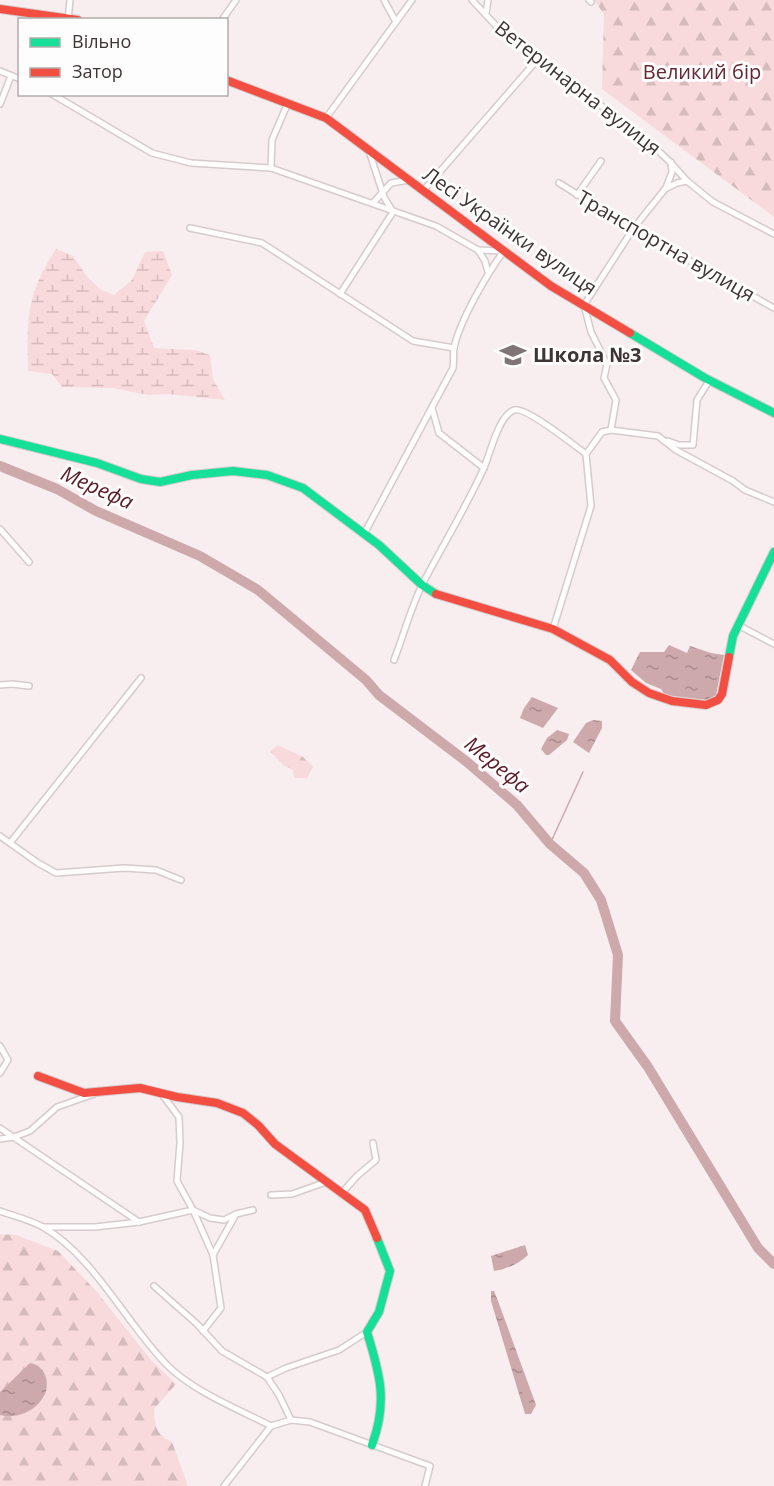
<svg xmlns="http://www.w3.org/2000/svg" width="774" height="1486" font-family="'Open Sans',sans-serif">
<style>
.forest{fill:url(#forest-firs)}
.wetland{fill:url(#wetland-marsh)}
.water{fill:url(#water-ripples)}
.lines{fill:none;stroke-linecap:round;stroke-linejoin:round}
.stream{stroke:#cda9ac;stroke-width:1.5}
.river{stroke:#cda9ac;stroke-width:10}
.street-casing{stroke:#d6cbcc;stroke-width:8}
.fast-casing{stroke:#d6cbcc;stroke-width:10}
.jam-casing{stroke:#d6cbcc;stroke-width:10}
.street{stroke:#fefcfd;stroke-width:5}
.fast{stroke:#16e098;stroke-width:8}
.jam{stroke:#f24e42;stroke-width:8}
.labels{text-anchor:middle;stroke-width:6;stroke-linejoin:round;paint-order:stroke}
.park-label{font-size:20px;fill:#662832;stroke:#fdfdfd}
.street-label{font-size:20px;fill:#3f3434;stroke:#fdfdfd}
.poi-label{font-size:20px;font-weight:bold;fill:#3f3434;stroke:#fdfdfd;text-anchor:start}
.water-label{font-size:21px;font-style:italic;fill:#5a1d28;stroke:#fdfdfd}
</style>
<defs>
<pattern id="forest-firs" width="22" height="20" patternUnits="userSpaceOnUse" patternTransform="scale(1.5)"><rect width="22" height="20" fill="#f8d9dc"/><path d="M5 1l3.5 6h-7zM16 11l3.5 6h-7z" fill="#d6bbbd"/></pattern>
<pattern id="wetland-marsh" width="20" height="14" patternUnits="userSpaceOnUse" patternTransform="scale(1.5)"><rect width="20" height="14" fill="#f8d9dc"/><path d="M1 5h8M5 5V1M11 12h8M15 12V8" fill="none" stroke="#d6bbbd"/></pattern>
<pattern id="water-ripples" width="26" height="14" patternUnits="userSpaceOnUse" patternTransform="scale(1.5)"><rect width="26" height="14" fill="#cda9ac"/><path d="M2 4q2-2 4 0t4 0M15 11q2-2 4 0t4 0" fill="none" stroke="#a88a8d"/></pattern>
</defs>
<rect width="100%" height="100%" fill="#f8eef0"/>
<!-- forest -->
<g class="forest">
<polygon points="594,0 774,0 774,217 602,89 604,14"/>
<polygon points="278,745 303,757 313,767 307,778 294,778 293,770 283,765 270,751"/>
<path d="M0,1234L16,1235L58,1251L96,1291L151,1360L176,1384L154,1409C155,1426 155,1434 172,1442L188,1486H0V1415C16,1420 34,1409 45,1397L42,1370L34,1363H31L0,1392Z"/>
</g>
<!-- wetland -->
<path class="wetland" d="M56,249L73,256L88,278L100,289L114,295L132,280L145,252L163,251L172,275L144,321L154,348L195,350L210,355L213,379L225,400L168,394L148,395L113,388L62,387L52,374L28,371C27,318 26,295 56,249Z"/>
<!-- water -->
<g class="water">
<polygon points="669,645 687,653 690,646 711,653 724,655 716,695 707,700 665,695 661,689 646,683 631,670 640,652 664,652"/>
<polygon points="532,697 558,708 543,728 520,718 524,708"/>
<polygon points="593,720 602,721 602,728 589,753 573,742 586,723"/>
<polygon points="557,730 569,734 567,740 549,755 546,755 541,749 547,738"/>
<path d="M525,1245L528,1255C520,1263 505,1270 494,1271L491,1256Z"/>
<polygon points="491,1291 494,1291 498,1301 536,1405 531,1414 525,1414 491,1301"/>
<path d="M30,1363C37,1364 42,1368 45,1375C55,1400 23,1422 0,1415V1392Z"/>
</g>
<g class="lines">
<!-- stream -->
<polyline class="stream" points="550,844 583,772"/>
<!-- river -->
<polyline class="river" points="0,466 57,489 96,511 200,556 258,590 366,680 379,695 467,762 517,805 550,844 584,873 601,900 618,955 615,1021 648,1067 758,1248 774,1264"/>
<!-- street casing -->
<g class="street-casing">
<g id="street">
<polyline points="384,0 396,22"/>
<polyline points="472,0 499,29 537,60 568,85 587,95 648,141 670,162 687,181 713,202 774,234"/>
<polyline points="589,0 591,2"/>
<polyline points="486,13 488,0"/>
<polyline points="68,20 70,0"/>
<polyline points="222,20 236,0"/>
<polyline points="0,71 20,79"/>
<polyline points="52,94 152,153 191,163 271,168 436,226 478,250 503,251"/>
<polyline points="0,104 11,76"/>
<polyline points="326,118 412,0"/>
<polyline points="271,168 272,140 287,105"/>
<polyline points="559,183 633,229 774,308"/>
<polyline points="666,188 672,172 671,162"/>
<polyline points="423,191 537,60"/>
<polyline points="577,195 601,161"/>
<polyline points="373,203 391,183 409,180"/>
<polyline points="190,228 262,243 413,341 454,348"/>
<polyline points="478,250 485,261 488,272"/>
<polyline points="340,294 393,212 384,197 369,151"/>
<polyline points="432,408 439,433 484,468"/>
<polyline points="611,430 616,400 604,378 607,364 591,332 584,305 633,229 665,189 677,183 687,181"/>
<polyline points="668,441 679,445 693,445 697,400 709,381"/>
<polyline points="586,454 602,432 611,430 658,436 676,450 733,481 745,490 774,502"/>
<polyline points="0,529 29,562"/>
<path d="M364,534L453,368C454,361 453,354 454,348C459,322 488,272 504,251"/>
<polyline points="738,625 774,644"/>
<path d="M394,660C404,634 411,607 423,583C443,545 465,509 483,470C490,455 498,416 514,410C525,406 574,445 586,454L591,506L553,629"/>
<polyline points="0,685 12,684 29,686"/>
<polyline points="0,836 38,863 56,873 124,868 156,870 181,880"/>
<polyline points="10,843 141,678"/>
<polyline points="0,1046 8,1060 0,1073"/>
<polyline points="161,1093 179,1117 180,1143 177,1181 193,1210 210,1218 224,1220 236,1214"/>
<polyline points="0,1128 139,1222"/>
<polyline points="0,1139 14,1137 30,1131 57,1107 94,1094"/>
<polyline points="341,1194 357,1176 376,1160 373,1143"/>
<polyline points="271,1195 292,1194 326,1182"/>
<path d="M0,1211C14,1216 30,1220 43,1227C94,1256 127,1325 168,1366C193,1391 240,1410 271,1426L291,1420L310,1422L430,1466L425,1486"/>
<polyline points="43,1227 95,1227 139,1222 193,1210 213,1255 221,1308 203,1331"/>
<polyline points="213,1255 236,1214 253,1210"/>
<polyline points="154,1286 197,1324 222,1351 267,1377 279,1395 291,1420"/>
<polyline points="267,1377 286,1368 339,1350 367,1332"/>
<polyline points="224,1486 271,1426"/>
</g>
</g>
<!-- fast casing -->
<g class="fast-casing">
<g id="fast">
<polyline points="630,333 705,378 774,413"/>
<polyline points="0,439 97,463 141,479 160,482 192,475 233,471 267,475 303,488 379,545 422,585 436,594"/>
<polyline points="729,657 733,636 774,552"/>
<path d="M372,1445C388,1402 380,1374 367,1332L379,1312L390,1271L377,1238"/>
</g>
</g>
<!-- jam casing -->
<g class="jam-casing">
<g id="jam">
<polyline points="0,9 78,20"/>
<polyline points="226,80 326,118 551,286 630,333"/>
<polyline points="436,594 553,629 610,660 632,682 649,693 672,701 706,705 718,700 722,694 729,657"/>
<polyline points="38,1076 84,1093 140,1088 177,1097 217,1103 243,1113 258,1125 275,1144 365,1210 377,1238"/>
</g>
</g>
<!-- street -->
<use href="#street" class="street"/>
<!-- fast -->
<use href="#fast" class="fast"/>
<!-- jam -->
<use href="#jam" class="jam"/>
</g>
<!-- icons -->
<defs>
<g id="school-bare" transform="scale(2.07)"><path d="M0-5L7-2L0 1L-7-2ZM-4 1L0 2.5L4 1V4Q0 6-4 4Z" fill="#807576" stroke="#fdfdfd" stroke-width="2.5" paint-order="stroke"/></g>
</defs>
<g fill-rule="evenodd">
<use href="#school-bare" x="513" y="355"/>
</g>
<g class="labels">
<!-- park labels -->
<g class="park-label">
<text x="702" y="79">Великий бір</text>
</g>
<!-- street labels -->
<g class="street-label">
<text transform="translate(578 88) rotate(38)" y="7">Ветеринарна вулиця</text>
<text transform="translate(510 231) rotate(35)" y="7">Лесі Українки вулиця</text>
<text transform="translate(666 246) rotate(30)" y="7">Транспортна вулиця</text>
</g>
<!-- poi labels -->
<g class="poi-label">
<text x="533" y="362">Школа №3</text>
</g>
<!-- water labels -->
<g class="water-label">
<text transform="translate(97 488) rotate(24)" y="7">Мерефа</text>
<text transform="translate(497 765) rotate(39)" y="7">Мерефа</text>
</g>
</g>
<!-- legend -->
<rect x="18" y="18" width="210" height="78" fill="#fdfdfd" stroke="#b1adad" stroke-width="1.5"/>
<rect x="30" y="38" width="30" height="9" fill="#16e098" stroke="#b1adad" stroke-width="1.5"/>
<text x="72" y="48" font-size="18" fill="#3f3434">Вільно</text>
<rect x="30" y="68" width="30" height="9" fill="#f24e42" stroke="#b1adad" stroke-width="1.5"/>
<text x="72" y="78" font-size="18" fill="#3f3434">Затор</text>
</svg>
